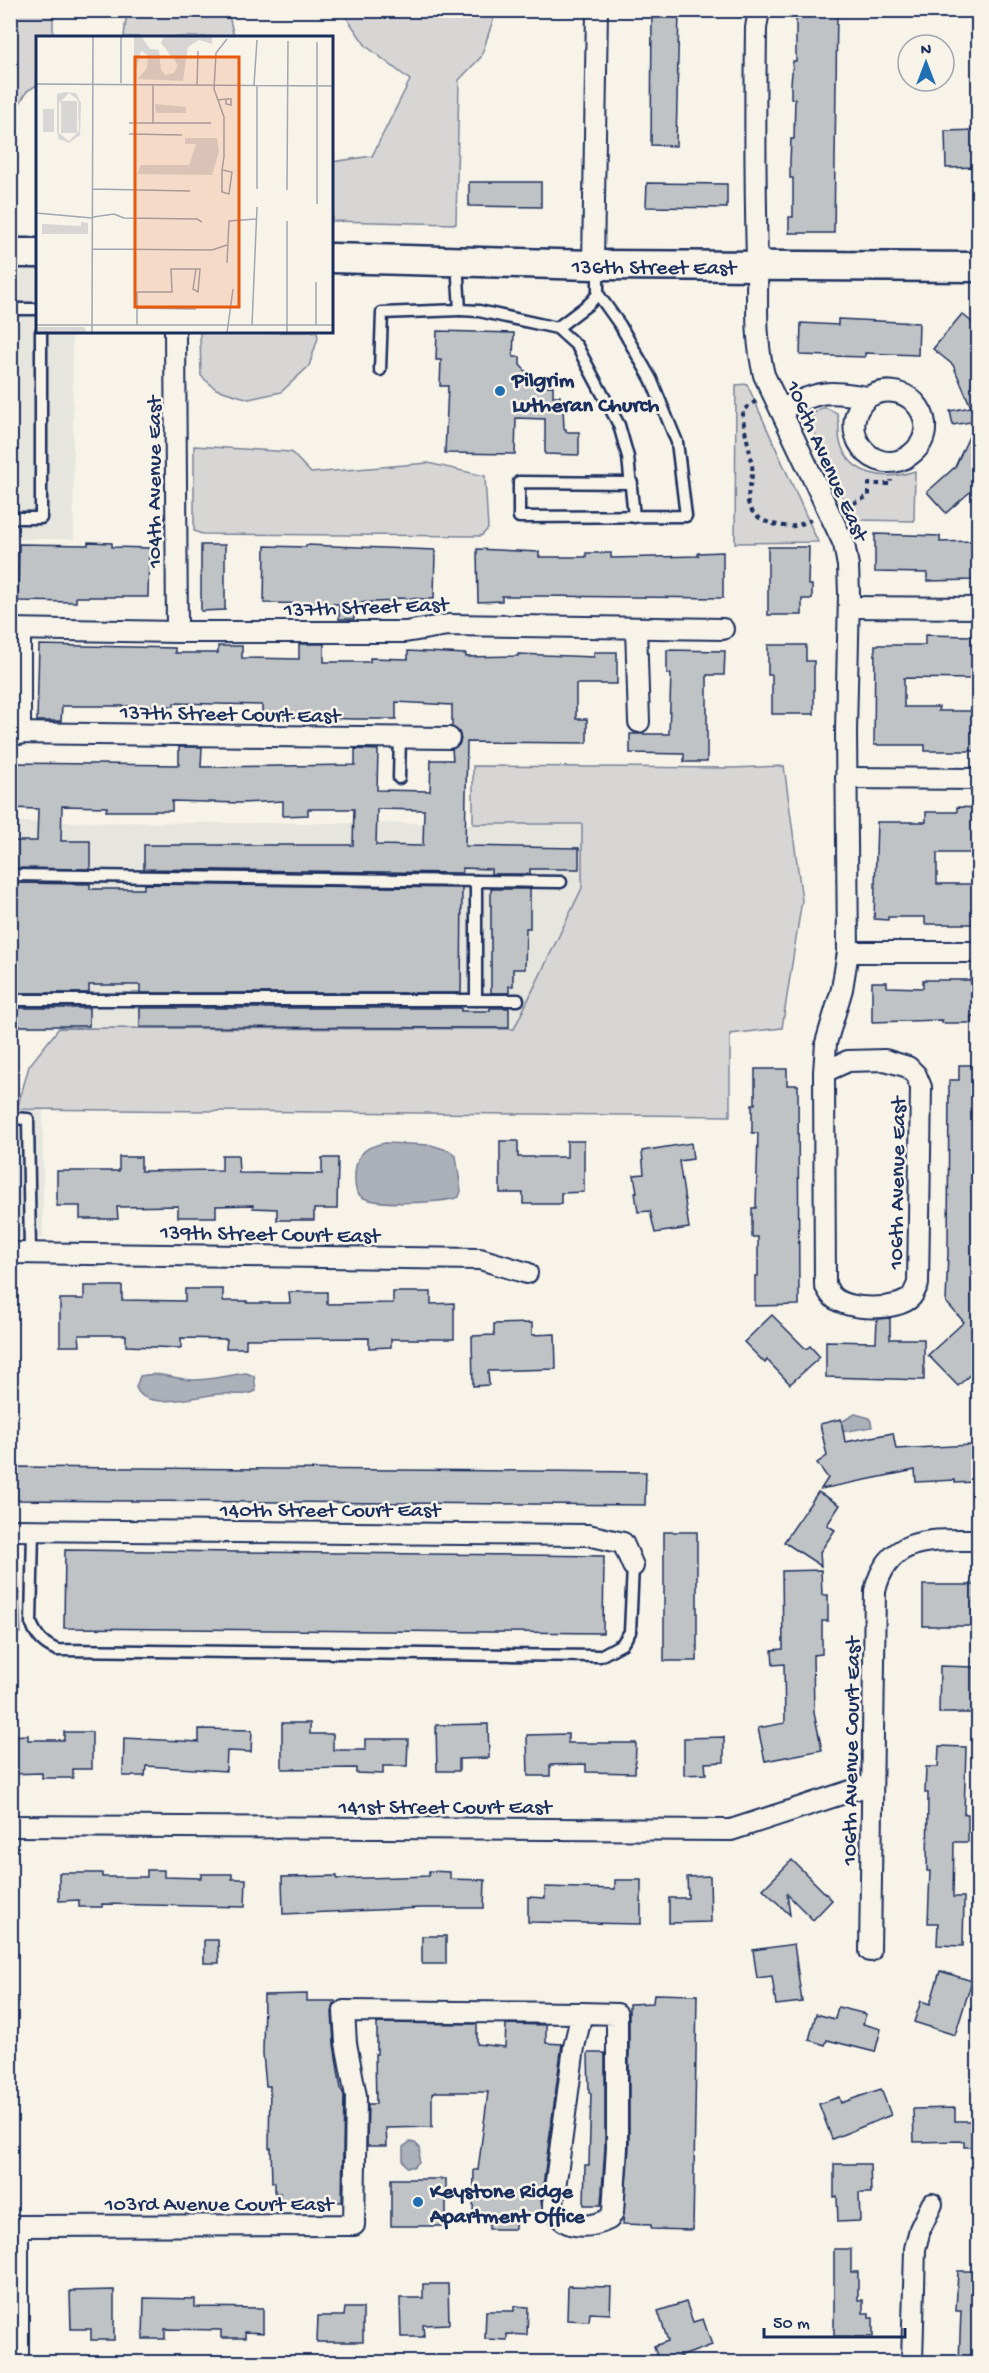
<svg xmlns="http://www.w3.org/2000/svg" width="989" height="2373" font-family="'Gochi Hand',sans-serif">
<style>
.built{fill:#e6e5de}
.green{fill:#d7d6d4;stroke:#798299;stroke-width:1.5}
.water{fill:#acb0b9;stroke:#727c95;stroke-width:1.5}
.building{fill:#c0c3c5;stroke:#1b2f5e;stroke-width:1.5;fill-rule:evenodd}
.lines{fill:none;stroke-linecap:round;stroke-linejoin:round}
.lane-casing{stroke:#1b2f5e;stroke-width:15}
.street-casing{stroke:#1b2f5e;stroke-width:24}
.secondary-casing{stroke:#1b2f5e;stroke-width:33}
.path{stroke:#1b2f5e;stroke-width:4;stroke-dasharray:4.5 4.5;stroke-linecap:butt}
.lane{stroke:#f7f3e8;stroke-width:10}
.street{stroke:#f7f3e8;stroke-width:20}
.secondary{stroke:#f7f3e8;stroke-width:28}
.poi-dot{fill:#1f6fb2;stroke:#f7f3e8;stroke-width:2}
.labels{text-anchor:middle;stroke-width:5;stroke-linejoin:round;paint-order:stroke}
.street-label{font-size:22px;fill:#1b2f5e;stroke:#f7f3e8}
.poi-label{font-size:22px;font-weight:bold;fill:#1b2f5e;stroke:#f7f3e8;text-anchor:start}
.inset-road{fill:none;stroke:#9fa5b1;stroke-width:1.5}
.view{fill:#e8590c;fill-opacity:0.15;stroke:#e8590c;stroke-width:3}
.inset-edge{fill:none;stroke:#1b2f5e;stroke-width:3}
</style>
<rect width="100%" height="100%" fill="#f7f3e8"/>
<filter id="ink" filterUnits="userSpaceOnUse"><feTurbulence type="fractalNoise" baseFrequency=".0167" numOctaves="2"/><feDisplacementMap in="SourceGraphic" scale="12" xChannelSelector="R" yChannelSelector="G"/><feConvolveMatrix kernelMatrix="1 2 1 2 8 2 1 2 1" color-interpolation-filters="sRGB"/></filter>
<g filter="url(#ink)">
<!-- built -->
<g class="built">
<polygon points="10,270 37,270 38,332 72,332 74,539 11,539"/>
<polygon points="11,822 582,824 581,1029 11,1028"/>
<rect x="11" y="1109" width="32" height="129"/>
</g>
<!-- green -->
<g class="green">
<polygon points="11,10 53,11 53,37 38,38 37,85 27,91 17,108 11,184"/>
<polygon points="127,10 228,11 234,37 124,37"/>
<polygon points="342,11 496,11 481,57 459,80 456,224 332,221 332,162 372,156 410,80 366,46"/>
<polygon points="200,332 317,332 318,338 309,366 281,392 249,399 216,389 201,376"/>
<polygon points="747,384 818,542 735,543 736,385"/>
<path d="M821,408H827L837,413C840,423 838,432 840,442C850,476 885,481 915,471L914,521L857,520L852,519L811,425L813,414Z"/>
<polygon points="194,446 291,452 311,473 428,463 485,476 488,529 481,536 202,534 194,531"/>
<polygon points="473,766 731,768 784,766 802,900 782,1028 730,1034 730,1116 17,1109 29,1066 59,1028 514,1029 582,888 582,824 473,824"/>
<polygon points="11,1545 17,1553 21,1633 11,1632"/>
</g>
<!-- water -->
<g class="water">
<path d="M385,1143L431,1145L450,1151L456,1156L461,1191L459,1197C442,1203 376,1206 362,1197C356,1194 355,1188 355,1181C354,1158 361,1147 385,1143Z"/>
<path d="M246,1373L254,1376L256,1391C244,1397 233,1393 219,1394C200,1395 144,1413 136,1387L140,1376C158,1371 175,1379 193,1380C212,1380 229,1375 246,1373Z"/>
<polygon points="855,1414 870,1418 872,1427 842,1432 841,1422"/>
<polygon points="410,2142 415,2143 420,2148 419,2162 413,2167 407,2167 403,2161 403,2147"/>
</g>
<!-- building -->
<g class="building">
<polygon points="658,10 679,10 676,146 651,145 652,16 658,16"/>
<polygon points="796,10 837,10 834,233 789,233 789,217 793,217 793,178 790,178 790,162 791,139 794,139 795,99 791,99 791,84 793,61 796,61"/>
<polygon points="978,130 978,167 946,168 945,131"/>
<polygon points="469,182 541,182 541,207 469,206"/>
<polygon points="647,183 727,184 727,208 646,207"/>
<polygon points="962,314 978,327 978,485 946,513 927,492 955,467 976,421 953,425 950,411 971,407 953,365 933,349"/>
<polygon points="838,319 919,323 918,355 865,353 865,357 800,355 801,323 838,325"/>
<polygon points="437,331 514,333 513,357 520,357 520,365 537,383 548,383 548,386 553,386 553,396 560,396 560,408 563,408 564,429 566,429 566,432 579,432 579,455 545,454 545,419 516,418 515,454 445,453 448,386 440,386 441,360 436,360"/>
<polygon points="875,534 940,536 940,542 974,541 975,580 927,581 927,573 875,572"/>
<polygon points="88,542 112,543 112,547 149,548 148,597 76,597 76,602 18,601 19,544 88,545"/>
<polygon points="201,545 225,545 225,610 201,611"/>
<polygon points="306,545 435,550 434,599 395,598 396,601 354,603 354,619 339,619 339,604 264,603 265,546 306,547"/>
<polygon points="768,547 809,547 808,585 812,585 812,599 802,599 802,615 768,615"/>
<polygon points="477,549 539,552 539,557 586,557 586,553 611,553 611,558 698,556 698,553 723,552 723,598 539,596 502,596 502,601 478,602"/>
<polygon points="925,635 972,636 972,644 974,644 974,679 904,678 904,707 939,707 938,711 978,711 978,751 925,751 925,745 874,745 875,645 925,645"/>
<path d="M299,644H324V662H370V658L408,659V651L466,654V657L518,656V654L594,657V652H617V684H576V719H587V743L467,742L465,846L579,848V869H530V874H491V869L462,868V873L144,869V845H353L354,809H308V815L283,816V801L240,803L172,801V811H106L107,807L62,806L61,841H90V869L10,868V841H37L38,809L10,808V763L179,765V747H202L201,767L355,765V749L378,750L377,790L430,791L431,760H453L452,749L459,745L461,739L459,732L452,727V705L396,702V719H354L287,717V719H262V705L174,703V706H62L61,721H37L39,645L175,648V653H218V646H242V658L299,659ZM377,809L424,810L423,846L376,845Z"/>
<polygon points="768,645 806,645 806,661 814,661 814,714 772,714 772,675 768,675"/>
<polygon points="667,650 725,651 724,675 707,675 707,762 684,762 684,754 630,753 630,734 669,734 671,674 667,674"/>
<polygon points="957,807 978,808 978,853 937,853 937,884 978,884 978,919 973,919 973,924 925,924 925,917 888,917 888,920 874,919 877,822 926,822 926,812 957,812"/>
<polygon points="10,883 90,884 90,889 144,889 144,884 462,888 461,993 140,993 140,985 89,985 89,993 10,993"/>
<polygon points="491,889 530,889 530,928 526,928 525,969 513,969 513,986 509,986 509,993 491,993"/>
<polygon points="923,980 971,980 971,982 978,982 978,1016 971,1016 971,1023 942,1023 942,1020 872,1022 872,982 887,982 887,987 923,988"/>
<rect x="10" y="1008" width="79" height="18"/>
<polygon points="140,1008 461,1008 461,1011 490,1011 490,1008 509,1008 509,1028 140,1027"/>
<polygon points="959,1065 978,1065 978,1367 958,1386 928,1355 964,1322 946,1302 948,1253 949,1080 959,1080"/>
<polygon points="755,1069 787,1069 787,1085 798,1085 799,1305 755,1306 755,1276 758,1276 758,1237 752,1237 752,1208 756,1208 758,1133 752,1133 752,1104 755,1104"/>
<polygon points="500,1141 518,1141 518,1157 567,1157 567,1141 584,1141 584,1192 561,1193 561,1204 523,1204 523,1193 500,1193"/>
<polygon points="691,1143 693,1159 679,1161 689,1228 655,1233 650,1211 638,1212 635,1192 637,1192 634,1175 644,1174 642,1151"/>
<polygon points="222,1155 238,1155 239,1173 322,1174 322,1158 338,1158 337,1209 314,1209 314,1220 277,1220 277,1209 253,1208 253,1205 216,1206 216,1217 178,1217 178,1206 117,1207 118,1219 80,1219 80,1206 57,1206 57,1171 119,1171 119,1157 141,1157 141,1171 222,1170"/>
<polygon points="84,1286 122,1286 122,1300 185,1301 185,1289 223,1289 223,1301 247,1301 247,1303 290,1303 289,1292 327,1292 327,1304 393,1303 393,1292 431,1292 431,1304 454,1303 454,1339 391,1339 391,1347 369,1348 369,1338 246,1339 246,1348 226,1348 227,1339 181,1338 181,1348 126,1346 126,1335 79,1335 80,1346 60,1346 60,1299 84,1299"/>
<polygon points="772,1315 806,1349 810,1346 820,1357 790,1384 767,1360 765,1363 744,1342"/>
<polygon points="890,1318 890,1339 924,1339 924,1380 826,1377 826,1341 876,1342 877,1319"/>
<polygon points="532,1323 532,1335 555,1334 556,1369 488,1371 489,1385 473,1386 472,1336 494,1335 494,1324"/>
<polygon points="841,1419 845,1442 893,1433 896,1449 971,1445 973,1482 955,1483 955,1480 916,1482 915,1470 821,1489 828,1478 817,1463 827,1456 820,1424"/>
<polygon points="10,1467 646,1472 645,1505 10,1500"/>
<polygon points="818,1492 840,1505 827,1525 835,1530 820,1552 821,1566 784,1542"/>
<rect x="664" y="1532" width="33" height="129"/>
<polygon points="65,1550 604,1556 603,1633 64,1628"/>
<polygon points="821,1570 822,1595 828,1595 828,1621 822,1621 822,1654 813,1655 814,1713 822,1750 765,1761 758,1728 785,1723 784,1664 773,1665 772,1650 783,1649 782,1571"/>
<rect x="923" y="1585" width="55" height="41"/>
<polygon points="940,1666 974,1667 974,1713 939,1713"/>
<polygon points="282,1723 310,1723 310,1734 333,1734 333,1750 365,1750 365,1739 408,1739 407,1766 383,1766 383,1774 356,1773 356,1768 282,1769"/>
<polygon points="488,1724 489,1758 459,1759 459,1771 437,1771 436,1725"/>
<polygon points="199,1729 252,1730 251,1752 227,1751 226,1771 146,1766 145,1776 123,1776 124,1738 199,1742"/>
<polygon points="64,1732 92,1732 92,1769 73,1769 73,1778 42,1778 42,1773 10,1774 10,1736 28,1735 28,1740 64,1740"/>
<polygon points="568,1734 568,1743 636,1743 635,1773 586,1772 586,1764 550,1765 550,1776 528,1776 527,1735"/>
<polygon points="724,1737 724,1762 705,1763 706,1774 684,1775 684,1738"/>
<polygon points="939,1746 966,1747 964,1814 968,1814 968,1842 954,1842 953,1897 964,1897 963,1946 937,1945 938,1923 928,1923 930,1871 927,1871 928,1793 925,1793 926,1767 938,1767"/>
<polygon points="792,1860 832,1900 813,1920 787,1894 790,1915 763,1889"/>
<polygon points="147,1870 164,1870 164,1877 201,1878 201,1874 232,1874 232,1879 246,1879 245,1907 102,1904 102,1907 79,1907 79,1900 59,1901 59,1873 102,1873 102,1877 147,1877"/>
<polygon points="429,1871 450,1872 450,1879 485,1880 484,1908 422,1908 283,1914 282,1877 337,1876 337,1879 429,1876"/>
<polygon points="710,1876 711,1922 669,1923 669,1898 688,1898 687,1877"/>
<polygon points="615,1880 641,1880 641,1924 528,1922 528,1897 545,1898 545,1887 615,1889"/>
<rect x="422" y="1936" width="24" height="28"/>
<polygon points="204,1940 218,1940 219,1963 204,1963"/>
<polygon points="794,1944 802,2002 776,2005 772,1976 757,1978 753,1950"/>
<polygon points="940,1971 972,1981 955,2035 914,2022 921,2001 930,2004"/>
<polygon points="307,1994 307,2001 335,2001 332,2012 334,2044 341,2089 344,2095 342,2202 317,2201 317,2204 280,2204 280,2193 275,2193 275,2182 272,2182 271,2148 269,2148 270,2086 266,2086 263,2054 264,1995"/>
<polygon points="654,1994 697,1995 693,2230 651,2229 651,2225 623,2224 629,2148 629,2004 653,2003"/>
<polygon points="838,2007 866,2014 863,2024 881,2029 875,2052 827,2040 825,2045 809,2040 816,2014 835,2019"/>
<polygon points="377,2023 477,2024 477,2044 505,2047 506,2024 546,2025 546,2043 562,2044 541,2201 543,2215 515,2215 515,2229 489,2229 489,2217 473,2217 474,2170 478,2170 488,2092 435,2092 432,2094 432,2127 386,2128 387,2146 367,2146 368,2104 376,2104 375,2054 377,2054"/>
<polygon points="588,2053 605,2053 605,2147 601,2205 584,2205 585,2165 589,2165 591,2093 589,2093"/>
<polygon points="881,2089 891,2115 832,2139 819,2104 839,2097 841,2103"/>
<polygon points="955,2108 955,2121 971,2121 971,2124 978,2124 978,2147 964,2147 964,2141 914,2142 913,2109"/>
<polygon points="834,2164 870,2164 871,2193 859,2193 860,2221 838,2222 837,2196 834,2197"/>
<rect x="391" y="2179" width="55" height="47"/>
<polygon points="834,2249 851,2249 851,2272 858,2272 858,2300 863,2300 863,2313 869,2313 869,2318 873,2318 873,2337 834,2336"/>
<polygon points="958,2271 978,2271 978,2362 959,2362 961,2311 956,2311"/>
<polygon points="423,2284 448,2284 449,2324 423,2325 424,2337 401,2337 400,2298 423,2298"/>
<polygon points="568,2286 611,2287 610,2314 590,2313 589,2321 567,2320"/>
<polygon points="114,2290 114,2340 91,2340 91,2329 71,2329 70,2291"/>
<polygon points="144,2298 195,2299 195,2307 263,2308 263,2333 245,2332 245,2338 221,2338 221,2330 165,2329 165,2339 143,2339"/>
<polygon points="686,2302 693,2322 703,2319 712,2345 666,2362 659,2362 654,2346 668,2341 658,2311"/>
<polygon points="514,2306 528,2307 527,2335 507,2334 507,2340 485,2339 486,2311 514,2311"/>
<polygon points="345,2308 363,2308 363,2342 317,2342 318,2316 344,2316"/>
</g>
<g class="lines">
<!-- lane casing -->
<g class="lane-casing">
<g id="lane">
<polyline points="457,262 460,310 479,311 557,328 577,346 619,425 628,457 634,517"/>
<polyline points="598,265 598,294 620,325 651,379 677,442 686,516 519,517 519,482 632,483"/>
<polyline points="10,309 38,309"/>
<polyline points="557,328 590,303 598,294"/>
<polyline points="380,370 382,313 460,310"/>
<polyline points="10,518 41,518 41,332"/>
<polyline points="399,778 400,737"/>
<polyline points="10,875 561,882"/>
<polyline points="476,881 476,1000"/>
<polyline points="10,1000 518,1000"/>
<polyline points="10,1118 28,1119 30,1253"/>
<path d="M33,1530L31,1623C37,1637 43,1644 57,1650L600,1656L622,1644L630,1632L633,1566"/>
</g>
</g>
<!-- street casing -->
<g class="street-casing">
<g id="street">
<path d="M759,10L756,28C755,106 755,183 757,261C758,301 754,334 764,375L844,544L848,566L849,594L846,731L848,952L842,989L826,1043L824,1072L825,1285C827,1288 830,1295 833,1297C847,1311 898,1311 911,1297C914,1294 916,1287 918,1284L921,1087L916,1075L908,1067L885,1060L848,1061L824,1072"/>
<polyline points="593,265 597,10"/>
<polyline points="175,332 177,632"/>
<path d="M781,409C821,391 825,390 868,397C832,429 874,481 910,455C947,428 910,374 868,397"/>
<polyline points="849,607 978,608"/>
<polyline points="636,628 639,722"/>
<polyline points="10,629 177,632 405,632 448,625 723,629"/>
<polyline points="10,733 449,738"/>
<polyline points="20,734 20,630"/>
<polyline points="846,778 978,779"/>
<polyline points="848,952 971,952"/>
<polyline points="10,1253 480,1259 527,1273"/>
<polyline points="10,1530 588,1535 623,1543 633,1566"/>
<polyline points="10,1826 731,1830 872,1784"/>
<path d="M870,1951L875,1591C888,1535 932,1540 978,1540"/>
<path d="M18,2362V2226L354,2225L356,2096L346,2043L344,2011L582,2013L617,2014V2147L613,2212L609,2219C589,2229 558,2231 553,2203L574,2047L582,2013"/>
<polyline points="912,2362 915,2249 920,2229 932,2204"/>
</g>
</g>
<!-- secondary casing -->
<g class="secondary-casing">
<g id="secondary">
<polyline points="10,253 38,253"/>
<path id="s1" d="M332,258L593,265L978,267"/>
</g>
</g>
<!-- path -->
<g class="path">
<path d="M756,401L743,410V415C744,432 750,448 752,465C754,478 747,490 748,502C751,520 778,528 794,526C800,525 806,522 811,520"/>
<polyline points="845,507 869,496 869,484 891,484 891,480"/>
</g>
<!-- lane -->
<use href="#lane" class="lane"/>
<!-- street -->
<use href="#street" class="street"/>
<!-- secondary -->
<use href="#secondary" class="secondary"/>
</g>
</g>
<!-- markers -->
<g class="poi-dot">
<circle cx="500" cy="391" r="6"/>
<circle cx="418" cy="2202" r="6"/>
</g>
<g class="labels">
<!-- street labels -->
<g class="street-label">
<text dy="8" stroke="none"><textPath href="#s1" startOffset="322">136th Street East</textPath></text>
<text transform="translate(829 460) rotate(66)" y="8">106th Avenue East</text>
<text transform="translate(152 482) rotate(-90)" y="8">104th Avenue East</text>
<text transform="translate(366 605) rotate(-2)" y="8">137th Street East</text>
<text transform="translate(230 712) rotate(1)" y="8">137th Street Court East</text>
<text transform="translate(895 1183) rotate(-89)" y="8">106th Avenue East</text>
<text transform="translate(270 1232) rotate(1)" y="8">139th Street Court East</text>
<text x="330" y="1516">140th Street Court East</text>
<text transform="translate(849 1751) rotate(-89)" y="8">106th Avenue Court East</text>
<text x="445" y="1813">141st Street Court East</text>
<text x="219" y="2210">103rd Avenue Court East</text>
</g>
<!-- poi labels -->
<g class="poi-label">
<text x="512" y="386">Pilgrim<tspan x="512" dy="25">Lutheran Church</tspan></text>
<text x="430" y="2197">Keystone Ridge<tspan x="430" dy="25">Apartment Office</tspan></text>
</g>
</g>
<!-- overview -->
<g transform="translate(36 36)">
<rect width="297" height="297" fill="#f7f3e8"/>
<path d="M98,0H105L114,13L123,14L125,34L130,39L138,37L142,29L125,7L128,0H176V8L163,4L152,11L147,45L102,43L111,32L112,19L105,15L98,43ZM29,56L40,57L45,67L44,99L33,107L23,103L21,95V58ZM33,57L42,64L43,95L33,105L23,97V67ZM25,65H41V97H25ZM119,68L150,71V77H120ZM7,73H18V96H7ZM149,102H181L183,116L176,139L101,138L105,129H153L160,108H149ZM45,186L52,187V198H6V188L45,190ZM0,291H48L51,297H0Z" fill="#d7d6d4" fill-rule="evenodd"/>
<path class="inset-road" d="M0,19V40M85,47V0M0,48L297,50M117,48V88M161,49L162,15M218,49L221,4M181,64L190,63V68L195,69V63H190M93,87H175M93,98L146,99M186,134L196,136L193,158L186,156V134L188,121V81L178,53L180,17L191,3M57,153L154,155M221,153V49M251,154L252,5M281,168V6M0,177L56,182M57,181L78,178L88,182L161,183L166,186M56,213L176,214L191,209M191,227L193,185L221,183M101,272L160,273M0,289H297M101,289V256H136L135,233H164L162,256L157,253L160,233M216,289L221,171M280,289V246M56,297L57,0M191,297L197,253M251,297V185"/>
<path class="view" d="M99,21H203V271H99Z"/>
<rect width="297" height="297" class="inset-edge"/>
</g>
<!-- margin -->
<rect width="989" height="2373" fill="none" stroke="#f7f3e8" stroke-width="36"/>
<rect x="18" y="18" width="953" height="2337" fill="none" stroke="#1b2f5e" stroke-width="2" filter="url(#ink)"/>
<!-- north arrow -->
<g transform="translate(926 63)"><circle r="28" fill="#f7f3e8" stroke="#9fa5b1" stroke-width="1.5"/>
<path d="M0-4.5L10 22L0 15L-10 22Z" fill="#1f6fb2"/>
<text y="-9" font-size="16" font-weight="bold" text-anchor="middle" fill="#1b2f5e">N</text>
</g>
<!-- scale -->
<path d="M764 2328v9h141v-9" fill="none" stroke="#1b2f5e" stroke-width="3"/>
<text x="773" y="2328" font-size="18" fill="#1b2f5e" stroke="#f7f3e8" stroke-width="4.5" paint-order="stroke">50 m</text>
</svg>
